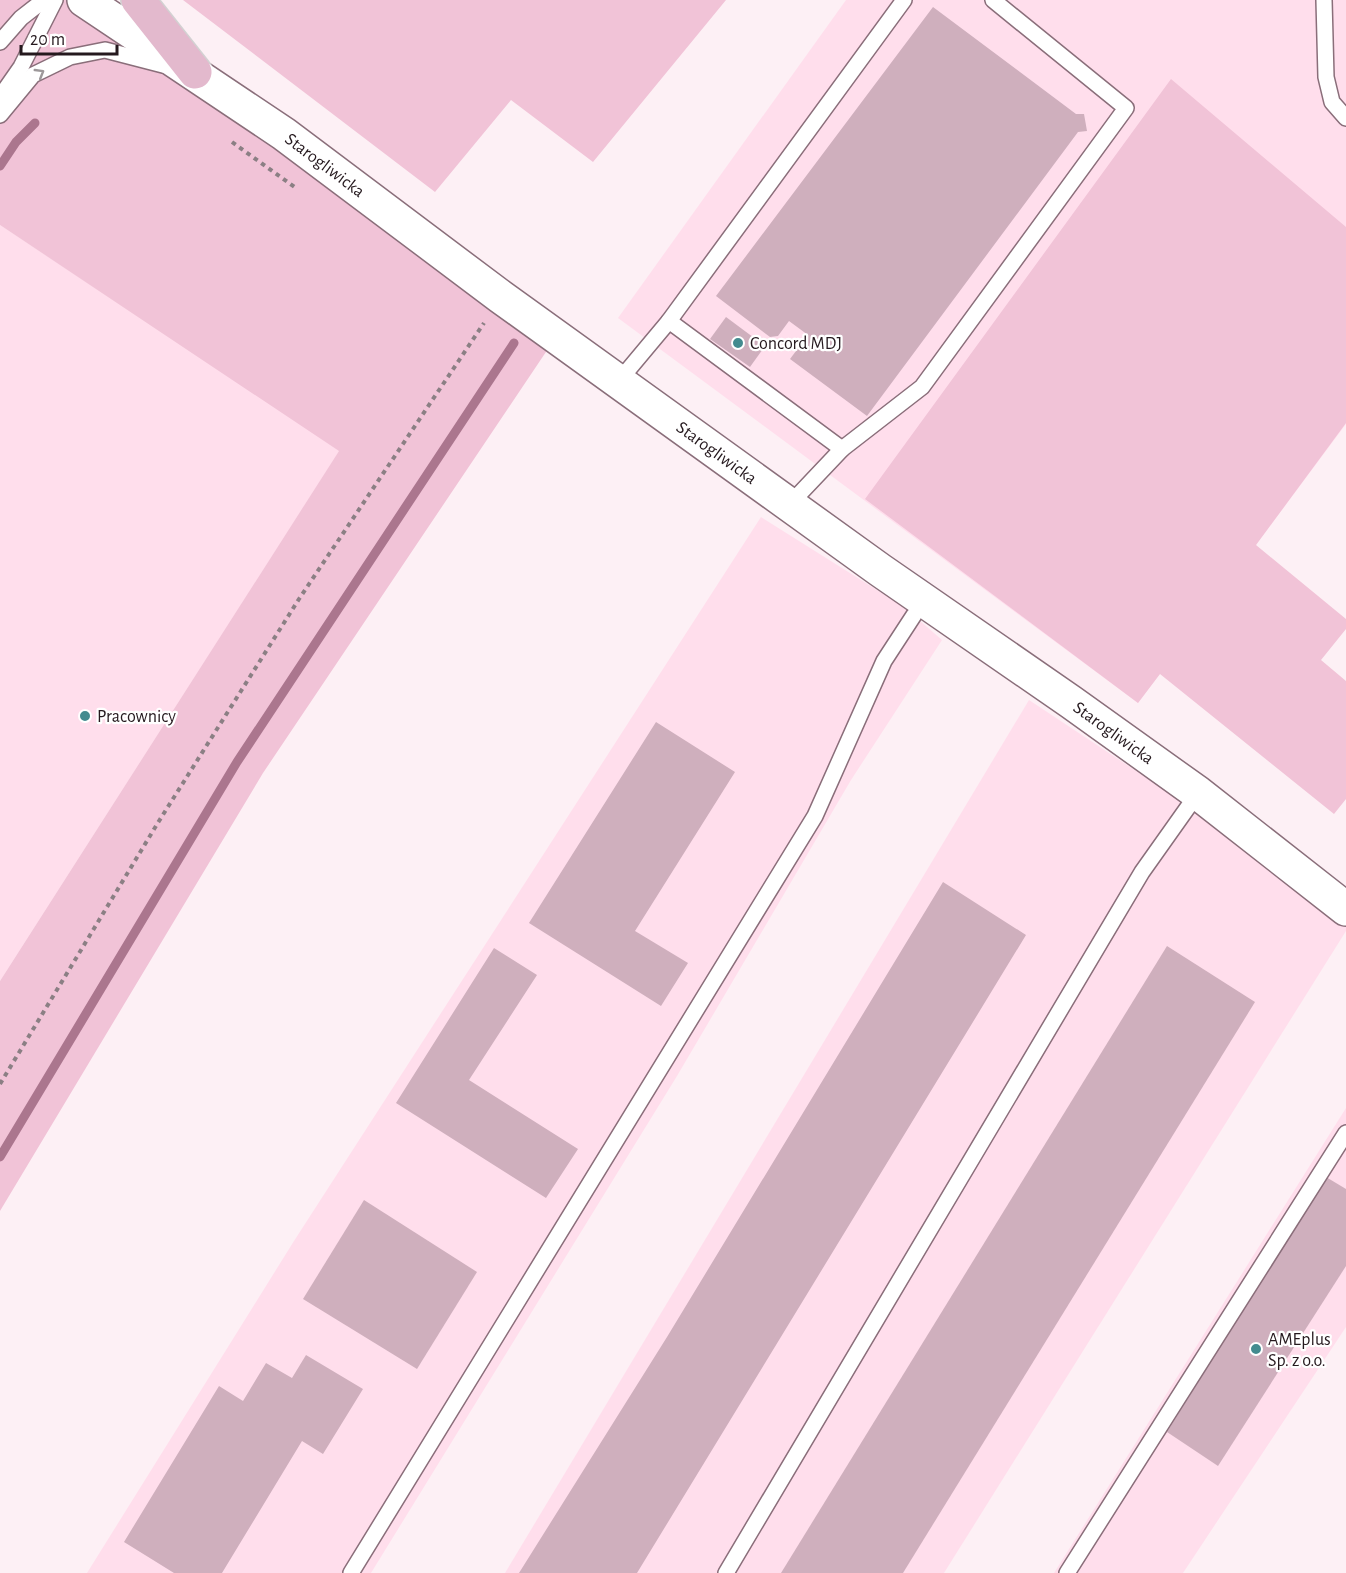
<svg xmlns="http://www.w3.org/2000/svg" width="1346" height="1573" font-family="'Alegreya Sans',sans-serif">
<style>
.built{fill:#ffdeec}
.green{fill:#f1c3d7}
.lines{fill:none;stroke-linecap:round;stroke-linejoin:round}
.stream{stroke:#ab768e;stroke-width:9}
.building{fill:#cfafbd}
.service-casing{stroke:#8a6e7a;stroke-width:18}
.tertiary-casing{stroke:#8a6e7a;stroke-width:36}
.primary-casing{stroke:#d3d1d2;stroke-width:36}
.path{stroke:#8b7f84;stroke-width:4;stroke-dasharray:4.5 4.5;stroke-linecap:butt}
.service{stroke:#fff;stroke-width:15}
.tertiary{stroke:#fff;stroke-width:33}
.primary{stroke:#e3b9cd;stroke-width:33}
.oneway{stroke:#9d989a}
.poi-dot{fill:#438b8f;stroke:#fff;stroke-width:2}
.labels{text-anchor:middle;stroke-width:4.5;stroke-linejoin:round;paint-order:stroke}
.street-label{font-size:18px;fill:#25191e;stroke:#fff}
.poi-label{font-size:18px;fill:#25191e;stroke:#fff;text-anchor:start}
</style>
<rect width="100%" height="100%" fill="#fdf0f5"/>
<!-- built -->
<g class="built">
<polygon points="846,0 1346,0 1346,424 1138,703 618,318"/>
<polygon points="0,225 340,450 0,981"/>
<polygon points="761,517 904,607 942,640 851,780 677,1076 371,1573 87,1573 294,1241"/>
<polygon points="1029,700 1346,910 1346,931 944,1573 505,1573"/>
<polygon points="1346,1108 1346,1327 1183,1573 1054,1573"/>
</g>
<!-- green -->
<g class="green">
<polygon points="0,0 84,0 556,337 263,773 0,1211 0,981 339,451 0,225"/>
<polygon points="183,0 726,0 593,162 511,100 435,192"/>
<polygon points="1171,79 1346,227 1346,423 1256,545 1346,619 1346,629 1321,660 1346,681 1346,799 1334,814 1160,674 1138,703 865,499"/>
</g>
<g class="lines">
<!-- stream -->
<g class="stream">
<polyline points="0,166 16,142 35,123"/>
<polyline points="0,1157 237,762 514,343"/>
</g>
</g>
<!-- building -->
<g class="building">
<polygon points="933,7 1076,114 1084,114 1087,131 1078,132 867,416 790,359 808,335 789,321 778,336 770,337 716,296"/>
<polygon points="726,317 765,346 750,367 710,339"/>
<polygon points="656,722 735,772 635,931 688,963 661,1006 529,923"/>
<polygon points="943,882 1026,935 637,1573 519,1573 667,1337"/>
<polygon points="1167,946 1255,1002 903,1573 781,1573"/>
<polygon points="494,948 537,975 469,1080 578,1149 546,1198 396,1103"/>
<polygon points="1326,1177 1346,1189 1346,1266 1218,1466 1167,1432"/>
<polygon points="364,1200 477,1272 417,1369 303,1299"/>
<polygon points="306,1355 363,1389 323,1454 302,1441 222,1573 174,1573 124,1542 219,1386 243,1401 266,1363 292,1378"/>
</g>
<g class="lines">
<!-- service casing -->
<g class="service-casing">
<g id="service">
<polyline points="1324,0 1326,77 1332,102 1346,118"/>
<polyline points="0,42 21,18 44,0"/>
<polyline points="0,97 21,67 55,0"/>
<polyline points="0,115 33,75 70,57 105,50 163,65"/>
<polyline points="669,321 904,0"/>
<polyline points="618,382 669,321 842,449 789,505"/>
<polyline points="842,449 922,387 1126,108 993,0"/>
<polyline points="351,1573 815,816 884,661 914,615"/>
<polyline points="726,1573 1142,872 1198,793"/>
<polyline points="1067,1573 1346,1133"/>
</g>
</g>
<!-- tertiary casing -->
<g class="tertiary-casing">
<g id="tertiary">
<path id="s1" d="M84,0L284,134L501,297L880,570L1071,702L1198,793L1346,909"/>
</g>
</g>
<!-- primary casing -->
<g class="primary-casing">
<polyline id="primary" points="138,0 195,72"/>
</g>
<!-- path -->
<g class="path">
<polyline points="232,142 296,188"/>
<polyline points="0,1084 159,821 299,599 484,323"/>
</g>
<!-- service -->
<use href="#service" class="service"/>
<!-- tertiary -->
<use href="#tertiary" class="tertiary"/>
<!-- primary -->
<use href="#primary" class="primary"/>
</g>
<!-- one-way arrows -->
<defs><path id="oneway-chevron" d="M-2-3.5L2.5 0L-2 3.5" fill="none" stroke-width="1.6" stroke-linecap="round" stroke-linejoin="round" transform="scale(1.5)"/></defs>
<use class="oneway" href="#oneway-chevron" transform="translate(40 73) rotate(-31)"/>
<!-- markers -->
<g class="poi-dot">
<circle cx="738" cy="343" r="6"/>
<circle cx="85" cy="716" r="6"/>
<circle cx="1256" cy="1349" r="6"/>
</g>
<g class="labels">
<!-- street labels -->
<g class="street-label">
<text dy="6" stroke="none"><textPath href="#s1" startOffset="292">Starogliwicka</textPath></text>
<text dy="6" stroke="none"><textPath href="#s1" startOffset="778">Starogliwicka</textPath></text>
<text dy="6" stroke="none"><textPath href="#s1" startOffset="1264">Starogliwicka</textPath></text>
</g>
<!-- poi labels -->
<g class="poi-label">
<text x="750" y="349">Concord MDJ</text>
<text x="97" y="722">Pracownicy</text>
<text x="1268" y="1345">AMEplus<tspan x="1268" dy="21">Sp. z o.o.</tspan></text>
</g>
</g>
<!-- scale -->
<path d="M21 45v9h96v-9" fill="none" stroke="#25191e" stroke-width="3"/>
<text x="30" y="45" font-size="18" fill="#25191e" stroke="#ffffff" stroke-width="4.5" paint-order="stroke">20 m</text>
</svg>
